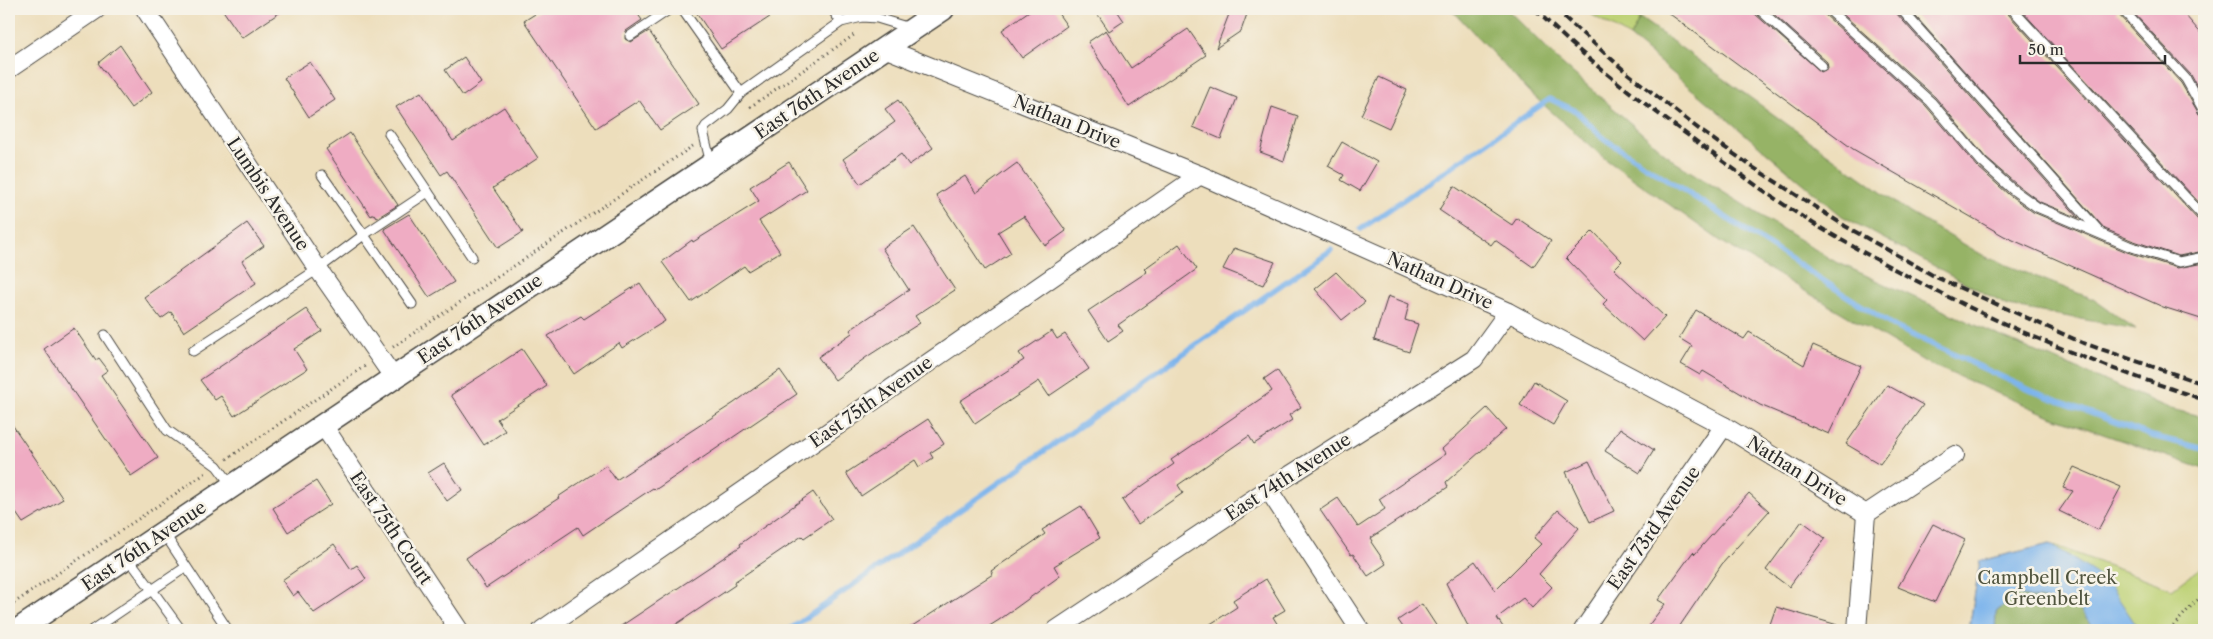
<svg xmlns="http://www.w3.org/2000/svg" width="2213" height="639" font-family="'Libre Caslon Text',serif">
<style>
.green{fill:#bdd175;stroke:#747e50}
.forest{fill:#96b366;stroke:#606f48}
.water{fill:#7cb4ec;stroke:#54708c}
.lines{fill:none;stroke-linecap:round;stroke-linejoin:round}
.stream{stroke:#7cb4ec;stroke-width:5.5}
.building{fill:#efacc3}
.service-casing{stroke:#484641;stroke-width:11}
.minor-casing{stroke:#484641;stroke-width:20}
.tertiary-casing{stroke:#484641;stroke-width:25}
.path{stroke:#484641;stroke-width:3;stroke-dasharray:1 4;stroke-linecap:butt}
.service{stroke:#fff;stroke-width:9}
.minor{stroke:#fff;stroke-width:18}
.tertiary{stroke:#fff;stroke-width:22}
.rail{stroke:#2b2b2b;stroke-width:4;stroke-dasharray:8 4;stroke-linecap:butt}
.labels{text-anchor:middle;stroke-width:5;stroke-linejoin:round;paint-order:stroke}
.street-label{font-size:18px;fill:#2b2b2b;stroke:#f7f3e8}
.park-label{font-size:18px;fill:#50543e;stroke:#f7f3e8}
</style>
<rect width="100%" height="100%" fill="#f7f3e8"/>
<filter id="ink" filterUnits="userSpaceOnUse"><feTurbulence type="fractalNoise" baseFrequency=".02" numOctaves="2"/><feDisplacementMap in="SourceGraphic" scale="10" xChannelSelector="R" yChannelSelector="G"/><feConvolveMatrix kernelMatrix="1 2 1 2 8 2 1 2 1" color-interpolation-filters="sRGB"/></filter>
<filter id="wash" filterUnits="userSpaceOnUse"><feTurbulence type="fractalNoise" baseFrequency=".0096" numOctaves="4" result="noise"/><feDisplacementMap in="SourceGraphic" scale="20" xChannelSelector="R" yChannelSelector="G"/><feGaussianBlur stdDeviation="1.12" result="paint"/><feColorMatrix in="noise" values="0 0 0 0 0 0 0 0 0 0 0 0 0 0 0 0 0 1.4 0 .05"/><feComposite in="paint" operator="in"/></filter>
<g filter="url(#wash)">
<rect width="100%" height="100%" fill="#eddebc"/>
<!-- green -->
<g class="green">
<polygon points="1582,9 1611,9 1613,11 1640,18 1630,37"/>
<polygon points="2050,544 2172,589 2204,565 2204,630 1969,630 1980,561"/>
</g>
<!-- forest -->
<g class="forest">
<polygon points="1448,9 1507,9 1558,60 1675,162 1832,260 2004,338 2171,409 2204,417 2204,469 2048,415 1927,363 1722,242 1604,158 1528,91 1457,15"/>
<polygon points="1640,18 1910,213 1986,257 2093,299 2136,329 2008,306 1842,216 1630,37"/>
<polygon points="2016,595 2077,606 2096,630 1995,630 1996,612"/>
</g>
<!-- water -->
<polygon class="water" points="2050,544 2107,581 2136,625 2146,630 2096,630 2077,606 2016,595 1996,612 1995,630 1969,630 1980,561"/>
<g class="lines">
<!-- stream -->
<g class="stream">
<polyline points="1361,229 1550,99 1576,111 1603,138 1895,327 2032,391 2152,436 2204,449"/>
<polyline points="789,630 1331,250"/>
</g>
</g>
<g id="blocks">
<!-- building -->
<g class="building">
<polygon points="222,9 285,9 242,38"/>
<polygon points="543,9 634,9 642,20 626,31 625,39 631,42 649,31 699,104 660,130 639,100 596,128 524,21"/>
<polygon points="694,9 782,9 721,49"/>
<polygon points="1032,9 1055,9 1067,26 1022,58 1002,30"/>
<polygon points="1094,9 1116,9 1124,21 1109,31"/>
<polygon points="1231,9 1247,14 1241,31 1216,48"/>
<polygon points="1663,9 1753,9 1755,14 1821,72 1828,68 1827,62 1768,9 1822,9 1824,14 1926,106 1978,167 2008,194 2033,212 2127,252 2177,268 2204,263 2204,320 2163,307 2004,236 1853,149"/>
<polygon points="1837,9 1895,9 1896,13 2079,218 2040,202 2016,184 1986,158 1935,97"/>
<polygon points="1909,9 2006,9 2007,13 2199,221 2204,223 2204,251 2179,256 2131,240 2105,229"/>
<polygon points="2020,9 2116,9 2117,13 2181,83 2199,114 2204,117 2204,208"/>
<polygon points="2130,9 2180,9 2204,37 2204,99 2191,75"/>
<polygon points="1188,29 1206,55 1129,107 1088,42 1106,30 1131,68"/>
<polygon points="120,45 152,92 131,108 98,63"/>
<polygon points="464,57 481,83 463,96 445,70"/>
<polygon points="310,62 335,100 309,117 284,78"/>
<polygon points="1379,77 1407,90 1389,128 1361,115"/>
<polygon points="1210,87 1237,98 1221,139 1193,127"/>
<polygon points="421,92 453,141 504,107 538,158 493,188 523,232 498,248 447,171 441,175 396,107"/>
<polygon points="898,100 933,148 909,165 901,154 860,184 843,159 895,122 885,109"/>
<polygon points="1272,107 1298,116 1284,161 1260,152"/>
<polygon points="350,133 398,205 377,218 374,214 371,216 326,149"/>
<polygon points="1342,142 1377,162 1360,191 1341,180 1344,175 1328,166"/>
<polygon points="789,162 807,190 759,221 780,252 748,271 744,266 691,302 662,262 692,240 693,242 759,201 750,187"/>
<polygon points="1017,163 1066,231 1045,246 1024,216 998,232 1011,253 985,270 936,195 965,176 976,193"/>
<polygon points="1454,186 1512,225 1517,218 1551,241 1533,267 1495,240 1491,245 1439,210"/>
<polygon points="409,214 454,282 429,297 384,229"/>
<polygon points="247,223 264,246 242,261 256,283 184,332 171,312 161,319 144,297"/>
<polygon points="914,227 955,290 915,316 920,323 868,356 835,380 818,357 852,333 850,330 909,290 882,248"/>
<polygon points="1593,231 1622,261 1614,269 1665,317 1643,341 1603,304 1607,300 1566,258"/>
<polygon points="1179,244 1197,269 1118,325 1123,331 1108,341 1088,311 1147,272 1144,269"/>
<polygon points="1234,248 1275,262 1263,285 1223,269"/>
<polygon points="1336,272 1365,302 1342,320 1315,289"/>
<polygon points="640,283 665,321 622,348 619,343 574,374 548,336 581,316 584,319"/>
<polygon points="1388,296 1409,304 1405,320 1418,324 1409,352 1374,340"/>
<polygon points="306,309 322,331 294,349 307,369 234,416 221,396 215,400 200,380"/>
<polygon points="1696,310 1744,339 1749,332 1804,365 1813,345 1861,366 1829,434 1760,405 1703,371 1700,375 1681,364 1692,346 1679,338"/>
<polygon points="74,328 96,360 99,358 108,370 101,375 158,458 131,476 44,349"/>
<polygon points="1052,331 1057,339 1065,334 1089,369 1049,396 1039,381 975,424 960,401 1024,360 1019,353"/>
<polygon points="522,349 547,386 497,419 505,431 484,445 451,395"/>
<polygon points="780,370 797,394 655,490 653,488 583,535 578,527 486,588 466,558 559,498 558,497 606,465 616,480 734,403"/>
<polygon points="1277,370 1301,407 1289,415 1292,420 1254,444 1249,436 1178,485 1183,493 1138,524 1122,500 1174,464 1171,460 1272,391 1264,379"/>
<polygon points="1534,381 1567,401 1553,425 1520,405"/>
<polygon points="1887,385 1923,405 1880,464 1846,444"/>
<polygon points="1487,408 1506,429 1446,482 1448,487 1371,538 1373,541 1371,542 1386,564 1368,576 1353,554 1351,555 1320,510 1338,498 1358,527 1385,509 1379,499 1446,454 1442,449"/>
<polygon points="928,419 944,444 930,453 933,458 919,467 915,460 861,496 846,473"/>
<polygon points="9,420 63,499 23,523 9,503"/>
<polygon points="1620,428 1654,450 1640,473 1605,451"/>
<polygon points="1589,461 1614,511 1590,522 1566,472"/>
<polygon points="444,463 462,490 447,501 428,473"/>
<polygon points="2074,467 2121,487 2098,530 2059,511 2073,491 2063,488"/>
<polygon points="316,481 331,504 288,532 273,508"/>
<polygon points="813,492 832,519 804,538 802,536 734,582 735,585 675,625 679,630 615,630 741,546 740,544"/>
<polygon points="1749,493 1769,511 1722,564 1677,630 1645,630 1665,604 1658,600 1693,552 1695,554"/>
<polygon points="1081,506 1100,538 1054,566 1060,576 999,620 983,630 906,630 993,574 991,571 1045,534 1042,530"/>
<polygon points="1558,510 1579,528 1539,574 1552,587 1532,608 1523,598 1497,618 1505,630 1470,630 1446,583 1475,561 1495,590 1541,544 1534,538"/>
<polygon points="1802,521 1825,538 1789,587 1766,570"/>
<polygon points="1933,524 1965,540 1935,602 1898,587"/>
<polygon points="334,544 351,569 357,565 366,579 314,613 298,592 293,596 282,580"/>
<polygon points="1266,579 1285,610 1273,617 1281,630 1201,630 1237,607 1233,600"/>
<polygon points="1422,604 1439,630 1405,630 1398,620"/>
<polygon points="1776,607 1841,626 1840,630 1768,630"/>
</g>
</g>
</g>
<g filter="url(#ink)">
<use href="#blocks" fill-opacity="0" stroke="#484641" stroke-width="1"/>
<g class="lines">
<!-- service casing -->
<g class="service-casing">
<g id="service">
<polyline points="682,9 741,93"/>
<polyline points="832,9 841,22"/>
<polyline points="1759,9 1822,66"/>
<polyline points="1828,9 1931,102 1982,162 2012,189 2037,207 2129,246 2179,262 2204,257"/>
<polyline points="1901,9 2100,232"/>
<polyline points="2012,9 2204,217"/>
<polyline points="2122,9 2186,79 2204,111"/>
<polyline points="630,36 670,9"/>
<polyline points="711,164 703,131 706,126 728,109 741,93 841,22 862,17 877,18 910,28"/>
<polyline points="322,175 412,304"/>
<polyline points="428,192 472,257"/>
<polyline points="105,335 167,430 217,466 232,486"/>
<polyline points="193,351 318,269 365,234 428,192 389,134"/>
<polyline points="164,533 228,630"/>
<polyline points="93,630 152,590 128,558"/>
<polyline points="181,630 152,590 186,567"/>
</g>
</g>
<!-- minor casing -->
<g class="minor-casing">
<g id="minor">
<polyline points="145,9 318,269 394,378"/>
<polyline points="884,48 1200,175 1508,312 1724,426 1866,514"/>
<polyline points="9,69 97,9"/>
<polyline points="323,425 459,630"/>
<polyline points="1268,489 1360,630"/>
<polyline points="1866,514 1955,455"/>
<polyline points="542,630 1200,175"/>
<polyline points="1056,630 1268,489 1474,359 1508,312"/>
<polyline points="1583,630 1724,426"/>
<polyline points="1857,630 1866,514"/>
</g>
</g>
<!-- tertiary casing -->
<g class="tertiary-casing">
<polyline id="tertiary" points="18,630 943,9"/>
</g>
<!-- path -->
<g class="path">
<polyline points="750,107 854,35"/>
<polyline points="393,347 693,146"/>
<polyline points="227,459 365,366"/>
<polyline points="9,604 14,603 206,473"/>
<polyline points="2170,630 2194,603 2204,595"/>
</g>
<!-- service -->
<use href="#service" class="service"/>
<!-- minor -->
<use href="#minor" class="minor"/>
<!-- tertiary -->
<use href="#tertiary" class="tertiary"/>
<!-- rail -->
<g class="rail">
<path d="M1535,9C1581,56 1635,97 1689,136C1735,170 1782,206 1831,234C1918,284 2010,330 2104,365C2137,378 2171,388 2204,400"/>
<polyline points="1555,9 1626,72 1700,130 1751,166 1845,226 1936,277 2083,343 2204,384"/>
</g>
</g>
</g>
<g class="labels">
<!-- street labels -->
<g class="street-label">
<text transform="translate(817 94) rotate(-34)" y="6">East 76th Avenue</text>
<text transform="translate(1067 122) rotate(22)" y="6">Nathan Drive</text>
<text transform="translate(268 194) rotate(56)" y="6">Lumbis Avenue</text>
<text transform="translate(1440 281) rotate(24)" y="6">Nathan Drive</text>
<text transform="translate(480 319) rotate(-34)" y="6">East 76th Avenue</text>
<text transform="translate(871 402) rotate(-35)" y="6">East 75th Avenue</text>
<text transform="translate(1797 471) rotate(32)" y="6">Nathan Drive</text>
<text transform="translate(1288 477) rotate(-33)" y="6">East 74th Avenue</text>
<text transform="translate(391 528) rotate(56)" y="6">East 75th Court</text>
<text transform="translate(1654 528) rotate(-55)" y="6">East 73rd Avenue</text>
<text transform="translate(144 546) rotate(-34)" y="6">East 76th Avenue</text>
</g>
<!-- park labels -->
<g class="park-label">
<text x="2047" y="584">Campbell Creek<tspan x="2047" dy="21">Greenbelt</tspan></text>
</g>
</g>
<!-- margin -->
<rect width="2213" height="639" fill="none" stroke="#f7f3e8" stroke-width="30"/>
<!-- scale -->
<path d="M2020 55v8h145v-8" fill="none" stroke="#2b2b2b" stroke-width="2.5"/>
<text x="2028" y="55" font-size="15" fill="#2b2b2b" stroke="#f7f3e8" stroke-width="4" paint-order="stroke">50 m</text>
</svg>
